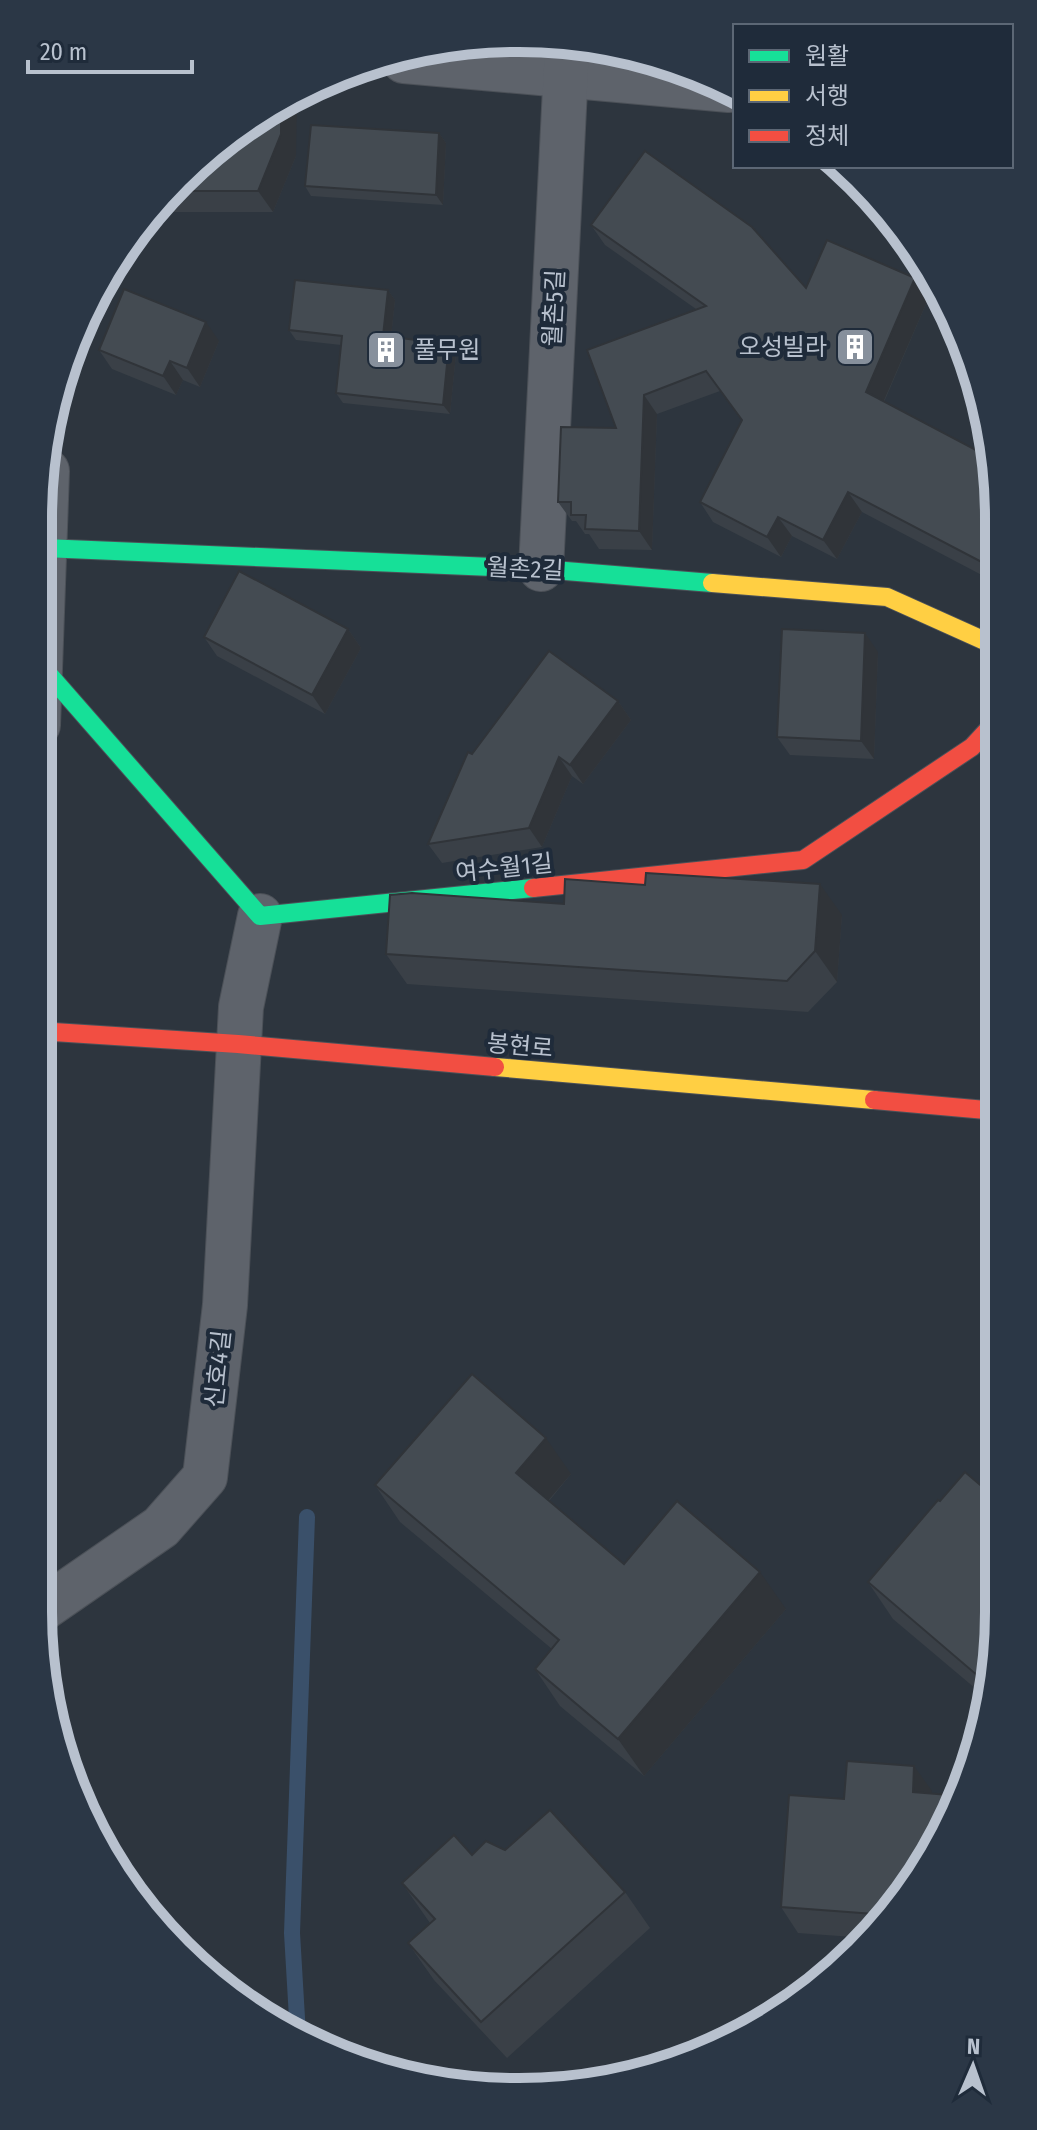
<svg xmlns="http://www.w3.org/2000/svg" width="1037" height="2130" font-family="'Fira Sans Condensed','Noto Sans KR',sans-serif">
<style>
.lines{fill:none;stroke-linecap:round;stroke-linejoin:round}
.stream{stroke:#3a506a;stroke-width:16}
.street-casing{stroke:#4c5158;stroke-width:46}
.fast-casing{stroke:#4c5158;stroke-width:20}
.slow-casing{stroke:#4c5158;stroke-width:20}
.jam-casing{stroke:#4c5158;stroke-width:20}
.street{stroke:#5e636b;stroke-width:44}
.fast{stroke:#16e098;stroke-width:18}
.slow{stroke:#ffcf43;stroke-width:18}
.jam{stroke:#f24e42;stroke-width:18}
.wall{fill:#3a4047}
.shaded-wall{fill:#303439}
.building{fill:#444b52;stroke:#303439;stroke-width:2}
.labels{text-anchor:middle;stroke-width:8;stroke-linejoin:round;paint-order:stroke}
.street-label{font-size:24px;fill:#b8c1ce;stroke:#1f2b3a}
.poi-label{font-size:24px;fill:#b8c1ce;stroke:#1f2b3a;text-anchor:end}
.rim{fill:none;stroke:#b8c1ce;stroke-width:10}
</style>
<rect width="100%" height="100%" fill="#2d353e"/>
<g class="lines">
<!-- stream -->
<polyline class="stream" points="298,2035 292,1933 307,1517"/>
<!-- street casing -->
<g class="street-casing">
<g id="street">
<polyline points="404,61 729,90"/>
<polyline points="541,569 567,48"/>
<polyline points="38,725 47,471"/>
<polyline points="38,1612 161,1527 205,1477 225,1305 241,1007 260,916"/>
</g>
</g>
<!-- fast casing -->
<g class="fast-casing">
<g id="fast">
<polyline points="44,548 541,569 712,583"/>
<polyline points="38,662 260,916 533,888"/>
</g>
</g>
<!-- slow casing -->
<g class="slow-casing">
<g id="slow">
<polyline points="712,583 887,597 996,646"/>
<polyline points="495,1067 874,1100"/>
</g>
</g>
<!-- jam casing -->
<g class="jam-casing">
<g id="jam">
<polyline points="533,888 803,860 972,747 996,721"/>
<polyline points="38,1031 238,1044 495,1067"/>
<polyline points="874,1100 997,1111"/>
</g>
</g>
<!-- street -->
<use href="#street" class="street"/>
<!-- fast -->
<use href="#fast" class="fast"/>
<!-- slow -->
<use href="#slow" class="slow"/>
<!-- jam -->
<use href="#jam" class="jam"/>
</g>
<!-- wall -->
<g class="wall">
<polygon points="439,133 446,143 443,205 311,196 305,186"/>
<polygon points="296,156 273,212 156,212 179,178"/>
<polygon points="591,225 806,288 915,278 929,297 884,402 995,460 995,582 862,512 837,559 792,536 781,557 713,522 700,502 742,421 720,391 657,414 652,550 599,549 589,534 585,534 576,521 572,521 558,502 616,428 696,309 605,245"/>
<polygon points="388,290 395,300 391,337 456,354 450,414 343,403 336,393 341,345 296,340 289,330"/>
<polygon points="219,341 200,387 183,380 176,395 112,369 99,350"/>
<polygon points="348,629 361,648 325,714 217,656 204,637"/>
<polygon points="878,652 874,759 790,755 777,737"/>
<polygon points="618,701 631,720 583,784 572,776 542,847 442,863 428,844 472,754"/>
<polygon points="564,904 842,915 837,982 808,1012 407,984 386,954"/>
<polygon points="571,1474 549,1501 624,1564 786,1609 644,1776 560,1706 535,1669 552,1649 400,1522 375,1485"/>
<polygon points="868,1582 999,1612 982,1694 893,1619"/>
<polygon points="932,1791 932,1794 962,1796 879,1929 867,1938 798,1933 781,1907"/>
<polygon points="505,1850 625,1892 650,1928 507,2058 434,1980 408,1943 430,1923 402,1883 472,1855"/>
</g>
<!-- shaded-wall -->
<g class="shaded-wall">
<polygon points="297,100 296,156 273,212 258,191 281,110"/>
<polygon points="439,133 446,143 443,205 436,195"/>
<polygon points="915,278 929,297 879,412 866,392"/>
<polygon points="388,290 395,300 390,346 383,336"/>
<polygon points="206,322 219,341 200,387 187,368"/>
<polygon points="449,344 456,354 450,414 443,405"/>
<polygon points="170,361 183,380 176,395 163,376"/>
<polygon points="644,395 657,414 652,550 639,531"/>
<polygon points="848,492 862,512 837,559 823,540"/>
<polygon points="778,517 792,536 781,557 767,537"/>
<polygon points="348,629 361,648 325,714 312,695"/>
<polygon points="865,633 878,652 874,759 861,741"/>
<polygon points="618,701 631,720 583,784 570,765"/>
<polygon points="559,757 572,776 542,847 529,828"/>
<polygon points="820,884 842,915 837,982 815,951"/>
<polygon points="546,1438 571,1474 541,1509 516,1473"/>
<polygon points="760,1572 786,1609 644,1776 618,1739"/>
<polygon points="914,1766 932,1791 930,1818 913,1792"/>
</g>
<!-- building -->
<g class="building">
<polygon points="281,110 281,134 258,191 171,191 179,178"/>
<polygon points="311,125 439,133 436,195 305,186"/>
<polygon points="645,151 752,227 806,288 827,240 915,278 866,392 995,460 995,569 848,492 823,540 778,517 767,537 700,502 742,420 706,371 644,395 639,531 585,529 586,515 571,515 571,502 558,502 561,427 616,428 587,350 706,306 591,225"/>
<polygon points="295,280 388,290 383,336 449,344 443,405 336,393 342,336 289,330"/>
<polygon points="124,289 206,322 187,368 170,361 163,376 99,350"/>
<polygon points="239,571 348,629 312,695 204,637"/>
<polygon points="782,629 865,633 861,741 777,737"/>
<polygon points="549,651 618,701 570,765 559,757 529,828 428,844 468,752 472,754"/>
<polygon points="646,873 820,884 815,951 787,981 386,954 390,895 412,893 564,904 565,879 645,885"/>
<polygon points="472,1374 546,1438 516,1473 624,1564 677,1501 760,1572 618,1739 535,1669 559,1640 375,1485"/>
<polygon points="965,1472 999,1501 999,1612 985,1682 868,1582 938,1500 940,1501"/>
<polygon points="847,1761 914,1766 913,1792 962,1796 888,1915 781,1907 789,1795 844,1799"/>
<polygon points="550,1810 625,1892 481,2022 408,1943 435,1919 402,1883 454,1835 472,1855 486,1841 505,1850"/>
</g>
<!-- icons -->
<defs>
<g id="building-square" transform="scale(2)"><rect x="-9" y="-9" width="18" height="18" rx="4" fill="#87909c" stroke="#1f2b3a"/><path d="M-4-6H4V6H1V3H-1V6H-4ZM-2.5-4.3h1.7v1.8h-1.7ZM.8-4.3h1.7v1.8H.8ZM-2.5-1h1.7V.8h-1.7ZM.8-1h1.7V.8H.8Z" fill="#fff"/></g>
</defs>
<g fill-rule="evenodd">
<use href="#building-square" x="855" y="347"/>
<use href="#building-square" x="386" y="350"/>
</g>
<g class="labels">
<!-- street labels -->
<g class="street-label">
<text transform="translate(554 308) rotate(-87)" y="8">월촌5길</text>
<text transform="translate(525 569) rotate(3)" y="8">월촌2길</text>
<text transform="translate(504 868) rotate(-6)" y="8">여수월1길</text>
<text transform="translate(520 1046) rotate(5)" y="8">봉현로</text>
<text transform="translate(218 1369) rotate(-84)" y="8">신호4길</text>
</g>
<!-- poi labels -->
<g class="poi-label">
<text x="827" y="355">오성빌라</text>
<text x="414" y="358" text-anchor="start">풀무원</text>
</g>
</g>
<!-- crop -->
<path d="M0 0H1037V2130H0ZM518 52H519A466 466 0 0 1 985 518V1612A466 466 0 0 1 519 2078H518A466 466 0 0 1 52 1612V518A466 466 0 0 1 518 52Z" fill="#2b3746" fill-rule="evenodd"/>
<path class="rim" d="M518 52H519A466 466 0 0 1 985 518V1612A466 466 0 0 1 519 2078H518A466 466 0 0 1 52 1612V518A466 466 0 0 1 518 52Z"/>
<!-- legend -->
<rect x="733" y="24" width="280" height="144" fill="#1f2b3a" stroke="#5c6775" stroke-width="2"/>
<rect x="749" y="50" width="40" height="12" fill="#16e098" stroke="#5c6775" stroke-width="2"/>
<text x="805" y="64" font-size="24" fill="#b8c1ce">원활</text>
<rect x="749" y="90" width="40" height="12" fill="#ffcf43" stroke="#5c6775" stroke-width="2"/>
<text x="805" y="104" font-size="24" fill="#b8c1ce">서행</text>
<rect x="749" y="130" width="40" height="12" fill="#f24e42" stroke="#5c6775" stroke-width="2"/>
<text x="805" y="144" font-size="24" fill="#b8c1ce">정체</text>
<!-- north arrow -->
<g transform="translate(973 2066) rotate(2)" stroke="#1f2b3a" stroke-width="6" paint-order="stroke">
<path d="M0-6L14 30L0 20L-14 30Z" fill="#b8c1ce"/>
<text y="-12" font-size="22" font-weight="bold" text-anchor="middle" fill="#b8c1ce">N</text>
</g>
<!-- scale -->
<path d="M28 60v12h164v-12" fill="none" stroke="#b8c1ce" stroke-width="4"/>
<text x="40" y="60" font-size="24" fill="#b8c1ce" stroke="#1f2b3a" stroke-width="6" paint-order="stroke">20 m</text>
</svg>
